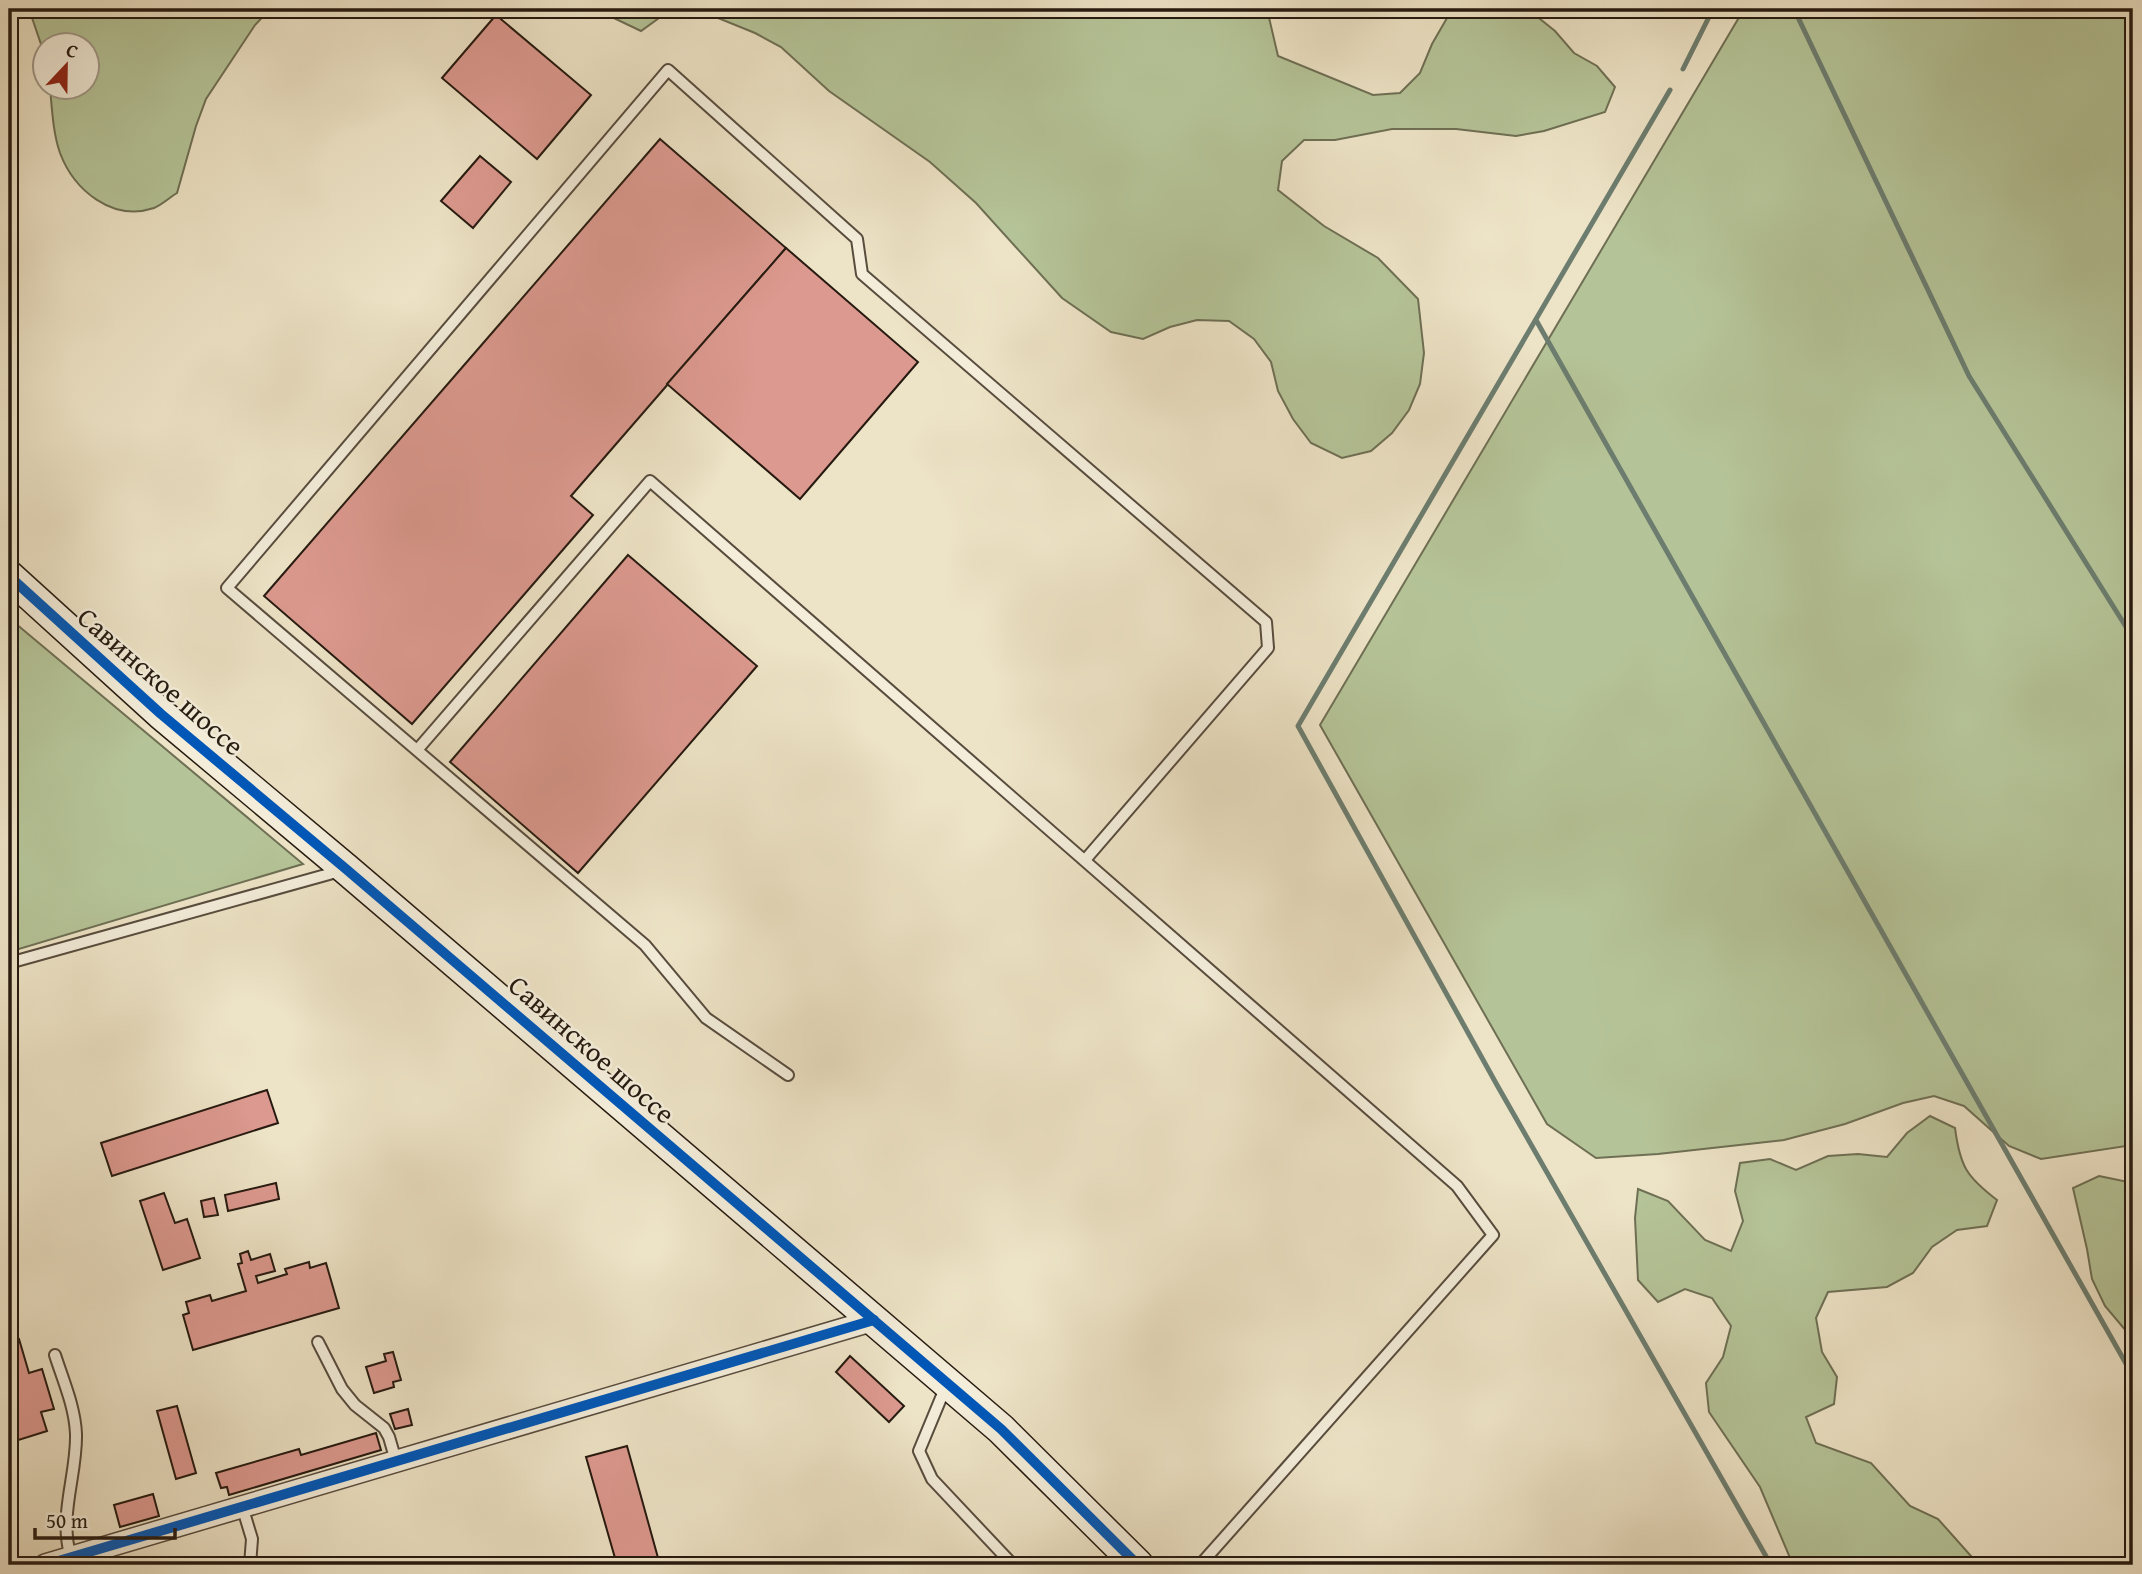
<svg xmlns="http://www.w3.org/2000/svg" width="2142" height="1574" font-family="'Gentium Book Plus',serif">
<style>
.green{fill:#b5c498;stroke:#6e6f54;stroke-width:2}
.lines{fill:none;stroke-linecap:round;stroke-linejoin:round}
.stream{stroke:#6c7d6f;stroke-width:5}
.building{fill:#dc998f;stroke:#261a10;stroke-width:2}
.lane-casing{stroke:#584c3e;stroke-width:14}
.street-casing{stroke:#584c3e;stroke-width:24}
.secondary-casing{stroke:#261a10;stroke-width:33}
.lane{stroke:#f3edda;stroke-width:10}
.street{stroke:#f3edda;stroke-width:21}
.secondary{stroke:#f3edda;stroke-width:30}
.cycleway-casing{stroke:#f3edda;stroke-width:15}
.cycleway{stroke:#0057b8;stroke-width:10}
.labels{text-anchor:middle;stroke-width:5;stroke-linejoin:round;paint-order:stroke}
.street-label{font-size:28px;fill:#261a10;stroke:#f3edda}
</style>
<rect width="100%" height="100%" fill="#ede3c6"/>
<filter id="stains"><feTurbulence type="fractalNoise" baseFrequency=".00286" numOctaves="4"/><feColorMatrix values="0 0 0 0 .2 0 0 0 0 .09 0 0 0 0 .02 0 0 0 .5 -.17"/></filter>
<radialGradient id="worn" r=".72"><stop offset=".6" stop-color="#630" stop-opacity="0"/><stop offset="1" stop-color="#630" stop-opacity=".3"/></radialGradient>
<!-- green -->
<g class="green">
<path d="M29,9H270L255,25L206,99L196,126L177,193C170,197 162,205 154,208C112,222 74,190 60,153C53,133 52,109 50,88H88V46H46L45,56Z"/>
<polygon points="595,9 1267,9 1278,56 1373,95 1400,93 1420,73 1432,44 1447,18 1464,9 1524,9 1530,11 1555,31 1574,53 1597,66 1615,87 1605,112 1544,131 1516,136 1456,129 1392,129 1335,140 1304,140 1282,161 1278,190 1324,226 1378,258 1418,299 1424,353 1420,384 1409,410 1392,433 1371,451 1342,458 1311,443 1293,419 1278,391 1271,362 1254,339 1229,321 1197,320 1170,327 1143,339 1111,332 1062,298 976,203 930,162 829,91 781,47 755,33 696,9 666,13 641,31"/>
<polygon points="1744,9 2133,9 2133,1145 2041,1159 2009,1146 1964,1106 1934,1096 1903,1103 1845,1124 1784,1140 1658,1154 1596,1158 1547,1124 1320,725"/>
<polygon points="9,618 303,864 9,952"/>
<path d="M1930,1116L1955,1128C1960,1167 1967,1177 1997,1200L1987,1226L1957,1230L1932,1247L1913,1273L1887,1287L1828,1292L1816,1318L1822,1352L1837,1377L1834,1404L1806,1417L1816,1443L1871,1463L1910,1506L1938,1519L1979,1565H1793L1760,1487L1709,1412L1706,1383L1723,1357L1731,1326L1712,1298L1685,1289L1658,1302L1638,1280L1635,1218L1638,1189L1668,1201L1705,1240L1731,1251L1743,1221L1735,1191L1740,1163L1770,1159L1796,1170L1828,1156L1858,1154L1887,1157L1907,1133Z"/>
<polygon points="2099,1176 2133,1183 2133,1354 2127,1332 2105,1306 2092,1279 2087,1249 2073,1188"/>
</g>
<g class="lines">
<!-- stream -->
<g class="stream">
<polyline points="1794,9 1969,376 2133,638"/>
<polyline points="1683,69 1713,9"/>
<polyline points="1670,90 1298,726 1497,1085 1771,1565"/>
<polyline points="1536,320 2133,1376"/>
</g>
</g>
<!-- building -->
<g class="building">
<polygon points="496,15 591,95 537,159 442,78"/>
<polygon points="660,139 786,248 571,496 593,515 412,724 264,596"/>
<polygon points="480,156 511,182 473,228 441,201"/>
<polygon points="786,248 918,362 800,499 667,384"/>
<polygon points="628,555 757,666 578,873 450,762"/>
<polygon points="267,1090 278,1123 112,1176 101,1143"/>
<polygon points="9,1130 15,1156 9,1157"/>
<polygon points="276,1183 279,1199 228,1211 225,1195"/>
<polygon points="164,1193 175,1223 187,1219 200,1258 163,1270 140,1201"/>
<polygon points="214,1198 218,1215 204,1217 201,1201"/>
<polygon points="248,1251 251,1260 270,1254 275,1271 256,1276 258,1283 287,1274 285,1269 309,1262 310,1268 326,1263 339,1308 193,1350 183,1315 189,1313 186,1302 210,1295 212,1301 246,1291 238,1264 242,1263 240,1254"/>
<polygon points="19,1339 29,1373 42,1369 54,1409 41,1412 47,1431 9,1443 9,1342"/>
<polygon points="393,1352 401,1380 393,1382 394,1387 374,1393 366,1367 386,1361 384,1354"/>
<polygon points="850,1356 904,1406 889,1422 836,1372"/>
<polygon points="177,1406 196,1473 176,1479 157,1411"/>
<polygon points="408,1409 412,1425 395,1429 390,1414"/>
<polygon points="376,1433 381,1450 229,1495 227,1487 221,1488 216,1473 299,1449 301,1455"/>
<polygon points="627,1446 660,1565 617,1565 586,1457"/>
<polygon points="153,1494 159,1516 120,1527 114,1505"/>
</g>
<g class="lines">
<!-- lane casing -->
<g class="lane-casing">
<g id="lane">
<polyline points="418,749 650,481 1457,1186 1493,1235 1200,1565"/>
<polyline points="9,963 340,871"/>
<polyline points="788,1075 706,1018 645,945 227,588 668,70 857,239 862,274 1266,622 1268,648 1085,860"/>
<polyline points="318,1342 342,1389 355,1405 384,1428 389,1437 396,1461"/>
<path d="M55,1355C63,1380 75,1407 76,1434C77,1476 58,1515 71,1558"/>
<polyline points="946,1386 919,1451 932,1479 1013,1565"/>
<polyline points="242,1506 252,1539 250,1565"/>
</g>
</g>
<!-- street casing -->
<g class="street-casing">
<polyline id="street" points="45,1565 874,1320"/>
</g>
<!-- secondary casing -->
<g class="secondary-casing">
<polyline id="secondary" points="9,576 161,714 346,869 1001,1429 1138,1565"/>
</g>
<!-- lane -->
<use href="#lane" class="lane"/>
<!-- street -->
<use href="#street" class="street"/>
<!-- secondary -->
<use href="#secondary" class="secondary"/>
<!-- cycleway casing -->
<g class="cycleway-casing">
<g id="cycleway">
<polyline points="9,576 161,714 346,869 1001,1429 1138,1565"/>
<polyline points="45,1565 874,1320"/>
</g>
</g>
<!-- cycleway -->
<use href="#cycleway" class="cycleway"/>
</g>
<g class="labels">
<!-- street labels -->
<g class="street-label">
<text transform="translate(161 681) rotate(41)" y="10">Савинское шоссе</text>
<text transform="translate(592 1049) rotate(41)" y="10">Савинское шоссе</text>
</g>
</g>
<!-- margin -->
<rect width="2142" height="1574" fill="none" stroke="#ede3c6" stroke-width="35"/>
<rect x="10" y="10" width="2121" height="1553" fill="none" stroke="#261a10" stroke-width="3.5"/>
<rect x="18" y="18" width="2107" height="1539" fill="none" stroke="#261a10" stroke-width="2"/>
<!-- north arrow -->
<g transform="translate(66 66) rotate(22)"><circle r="33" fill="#f3edda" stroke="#a19989" stroke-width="2"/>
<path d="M0-5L12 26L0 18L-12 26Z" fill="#8f2418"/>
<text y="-10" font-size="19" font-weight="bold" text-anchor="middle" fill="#261a10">С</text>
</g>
<!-- scale -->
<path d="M35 1528v10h140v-10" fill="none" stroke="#261a10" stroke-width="3.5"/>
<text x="46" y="1528" font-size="21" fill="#261a10" stroke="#f3edda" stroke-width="5" paint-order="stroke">50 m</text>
<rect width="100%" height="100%" filter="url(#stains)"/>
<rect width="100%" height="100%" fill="url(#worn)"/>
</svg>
